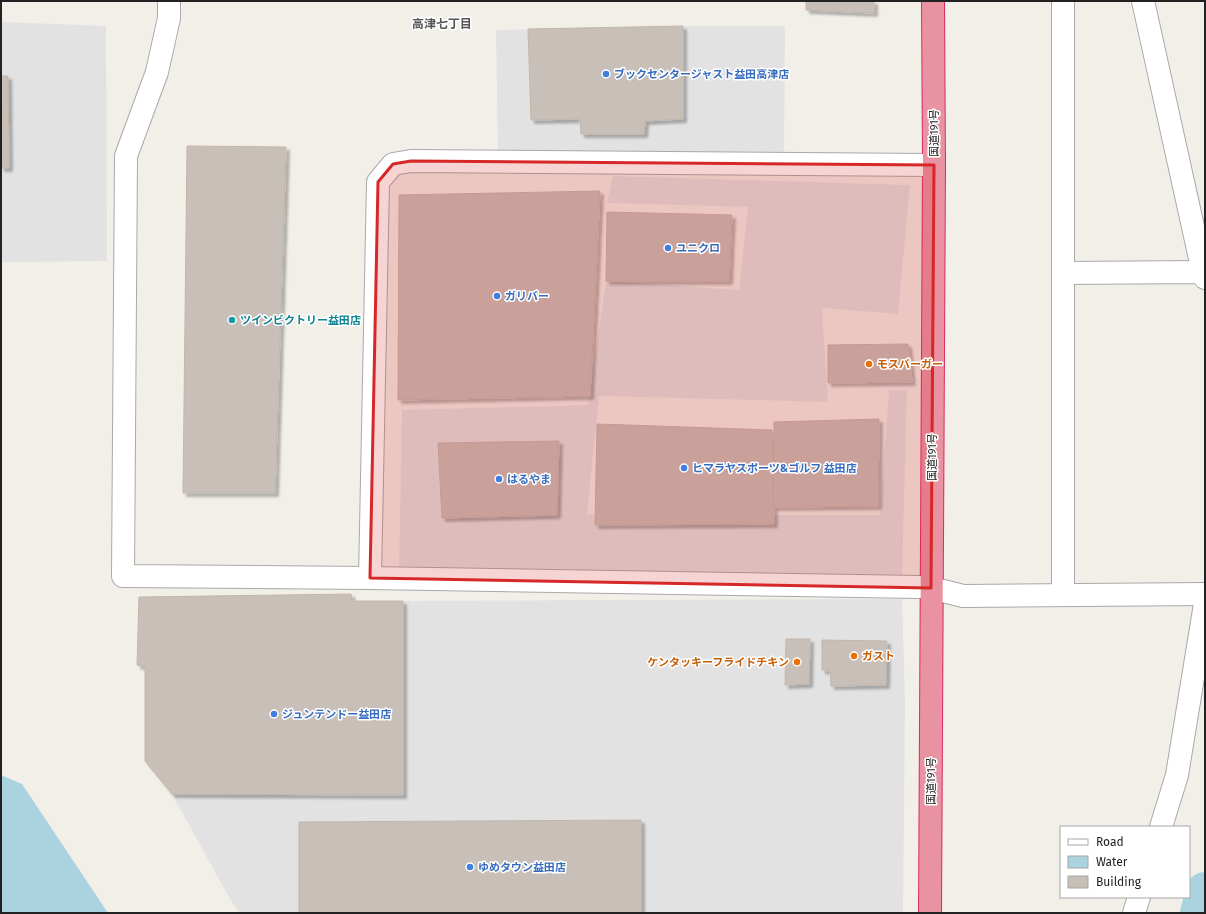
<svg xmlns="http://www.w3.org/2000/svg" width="1206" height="914" font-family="'Fira Sans','Noto Sans JP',sans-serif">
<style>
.parking{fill:#e2e2e2}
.water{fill:#aad3df}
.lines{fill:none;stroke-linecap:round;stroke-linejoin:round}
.river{stroke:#aad3df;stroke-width:38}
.building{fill:#c7bfb8;stroke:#c4b6ab;filter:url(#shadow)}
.minor-casing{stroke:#a9a9a9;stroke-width:24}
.highway-casing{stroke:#dc2a67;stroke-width:24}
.minor{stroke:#fff;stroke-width:22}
.highway{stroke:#e892a2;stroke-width:22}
.marked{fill:#d62828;fill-opacity:0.2;stroke:#d62828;stroke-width:3;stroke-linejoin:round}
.shop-dot{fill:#3f7fe0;stroke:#fff;stroke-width:1.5}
.culture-dot{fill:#0f9aa8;stroke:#fff;stroke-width:1.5}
.food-dot{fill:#e8710a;stroke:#fff;stroke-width:1.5}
.labels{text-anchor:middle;stroke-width:3;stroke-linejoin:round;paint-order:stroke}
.shop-label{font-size:11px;font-weight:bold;fill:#366cbe;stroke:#fff;text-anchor:start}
.street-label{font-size:11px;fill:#222;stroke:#fff}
.culture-label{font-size:11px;font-weight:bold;fill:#0d838f;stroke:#fff;text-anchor:start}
.food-label{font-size:11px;font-weight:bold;fill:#c56008;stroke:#fff;text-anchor:start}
.neighbourhood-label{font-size:12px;font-weight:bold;fill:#555;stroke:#fff}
</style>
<defs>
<filter id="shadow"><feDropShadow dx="3.5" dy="3.5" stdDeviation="1" flood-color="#0004"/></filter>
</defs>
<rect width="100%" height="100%" fill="#f2efe9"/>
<!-- parking -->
<g class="parking">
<polygon points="1,22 106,26 107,261 1,262"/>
<polygon points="683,26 785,26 784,156 498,155 496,30"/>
<polygon points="613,176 910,185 898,314 822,308 828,402 599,396 587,515 880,515 889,390 907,390 902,581 399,572 402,410 588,405 606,281 739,290 748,207 607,203"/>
<polygon points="902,599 905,702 903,913 641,913 641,820 299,822 299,913 240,913 230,899 172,794 401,794 403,601"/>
</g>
<!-- water -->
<polygon class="water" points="1,775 22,784 108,913 1,913"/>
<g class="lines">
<!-- river -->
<polyline class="river" points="1199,913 1205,891"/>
</g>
<!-- building -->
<g class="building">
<polygon points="806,1 874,1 874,13 806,10"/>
<polygon points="683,26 683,119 645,121 644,134 581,134 580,119 531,120 528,29"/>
<polygon points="1,76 8,76 9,168 1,168"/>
<polygon points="187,146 286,147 275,493 183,493"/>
<polygon points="600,191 590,396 398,400 399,195"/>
<polygon points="607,212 732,215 729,281 606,281"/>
<polygon points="908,344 912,382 828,383 828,345"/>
<polygon points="879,419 878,506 773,507 774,422"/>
<polygon points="597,424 772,430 774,524 595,525"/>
<polygon points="559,441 557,515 442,518 438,443"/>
<polygon points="351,594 352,601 403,601 403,795 172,794 145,761 145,667 137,665 139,597"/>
<polygon points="786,639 810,639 809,684 785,685"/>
<polygon points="822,640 887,641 886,685 831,686 830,671 822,670"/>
<polygon points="641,820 641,913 299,913 299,822"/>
</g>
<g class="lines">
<!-- minor casing -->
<g class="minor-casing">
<g id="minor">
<polyline points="169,1 169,18 157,72 126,156 123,576 370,578 921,587 931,588 963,596 1205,594"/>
<polyline points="1063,1 1063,595"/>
<polyline points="1143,1 1203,272"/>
<polyline points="1063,273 1203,272 1205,278"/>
<polyline points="370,578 378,182 393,164 411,161 934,165"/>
<polyline points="1161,827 1177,775 1205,604"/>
<polyline points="1134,913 1139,897"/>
</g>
</g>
<!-- highway casing -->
<g class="highway-casing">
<polyline id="highway" points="930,913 934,165 933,1"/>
</g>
<!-- minor -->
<use href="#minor" class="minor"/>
<!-- highway -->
<use href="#highway" class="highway"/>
</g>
<!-- marked area -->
<path class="marked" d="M411,161L934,165L931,588L370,578L378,182L393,164Z"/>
<!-- markers -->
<g class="shop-dot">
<circle cx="606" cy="74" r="4"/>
<circle cx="668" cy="248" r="4"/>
<circle cx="497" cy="296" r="4"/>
<circle cx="684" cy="468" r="4"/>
<circle cx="499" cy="479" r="4"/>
<circle cx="274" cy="714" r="4"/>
<circle cx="470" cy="867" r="4"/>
</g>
<circle class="culture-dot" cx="232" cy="320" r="4"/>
<g class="food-dot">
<circle cx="869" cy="364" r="4"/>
<circle cx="854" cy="656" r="4"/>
<circle cx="797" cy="662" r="4"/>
</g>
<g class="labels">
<!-- shop labels -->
<g class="shop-label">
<text x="614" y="78">ブックセンタージャスト益田高津店</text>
<text x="676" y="252">ユニクロ</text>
<text x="505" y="300">ガリバー</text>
<text x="692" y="472">ヒマラヤスポーツ&amp;ゴルフ 益田店</text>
<text x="507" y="483">はるやま</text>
<text x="282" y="718">ジュンテンドー益田店</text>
<text x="478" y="871">ゆめタウン益田店</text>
</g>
<!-- street labels -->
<g class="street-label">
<text transform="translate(934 133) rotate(-90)" y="4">国道191号</text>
<text transform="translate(932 457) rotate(-90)" y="4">国道191号</text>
<text transform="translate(931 781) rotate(-90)" y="4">国道191号</text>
</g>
<!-- culture labels -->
<g class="culture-label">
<text x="240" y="324">ツインビクトリー益田店</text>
</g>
<!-- food labels -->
<g class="food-label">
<text x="877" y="368">モスバーガー</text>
<text x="862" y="660">ガスト</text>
<text x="789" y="666" text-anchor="end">ケンタッキーフライドチキン</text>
</g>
<!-- neighbourhood labels -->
<g class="neighbourhood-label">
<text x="442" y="28">高津七丁目</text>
</g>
</g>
<!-- border -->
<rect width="1206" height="914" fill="none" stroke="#222222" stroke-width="4"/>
<!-- legend -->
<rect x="1060" y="826" width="130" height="72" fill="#ffffff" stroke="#a7a7a7"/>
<rect x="1068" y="839" width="20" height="6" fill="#ffffff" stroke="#a7a7a7"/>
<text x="1096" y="846" font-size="12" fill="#222222">Road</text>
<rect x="1068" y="856" width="20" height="12" fill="#aad3df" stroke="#a7a7a7"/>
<text x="1096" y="866" font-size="12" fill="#222222">Water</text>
<rect x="1068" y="876" width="20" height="12" fill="#c7bfb8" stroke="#a7a7a7"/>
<text x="1096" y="886" font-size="12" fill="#222222">Building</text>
</svg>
